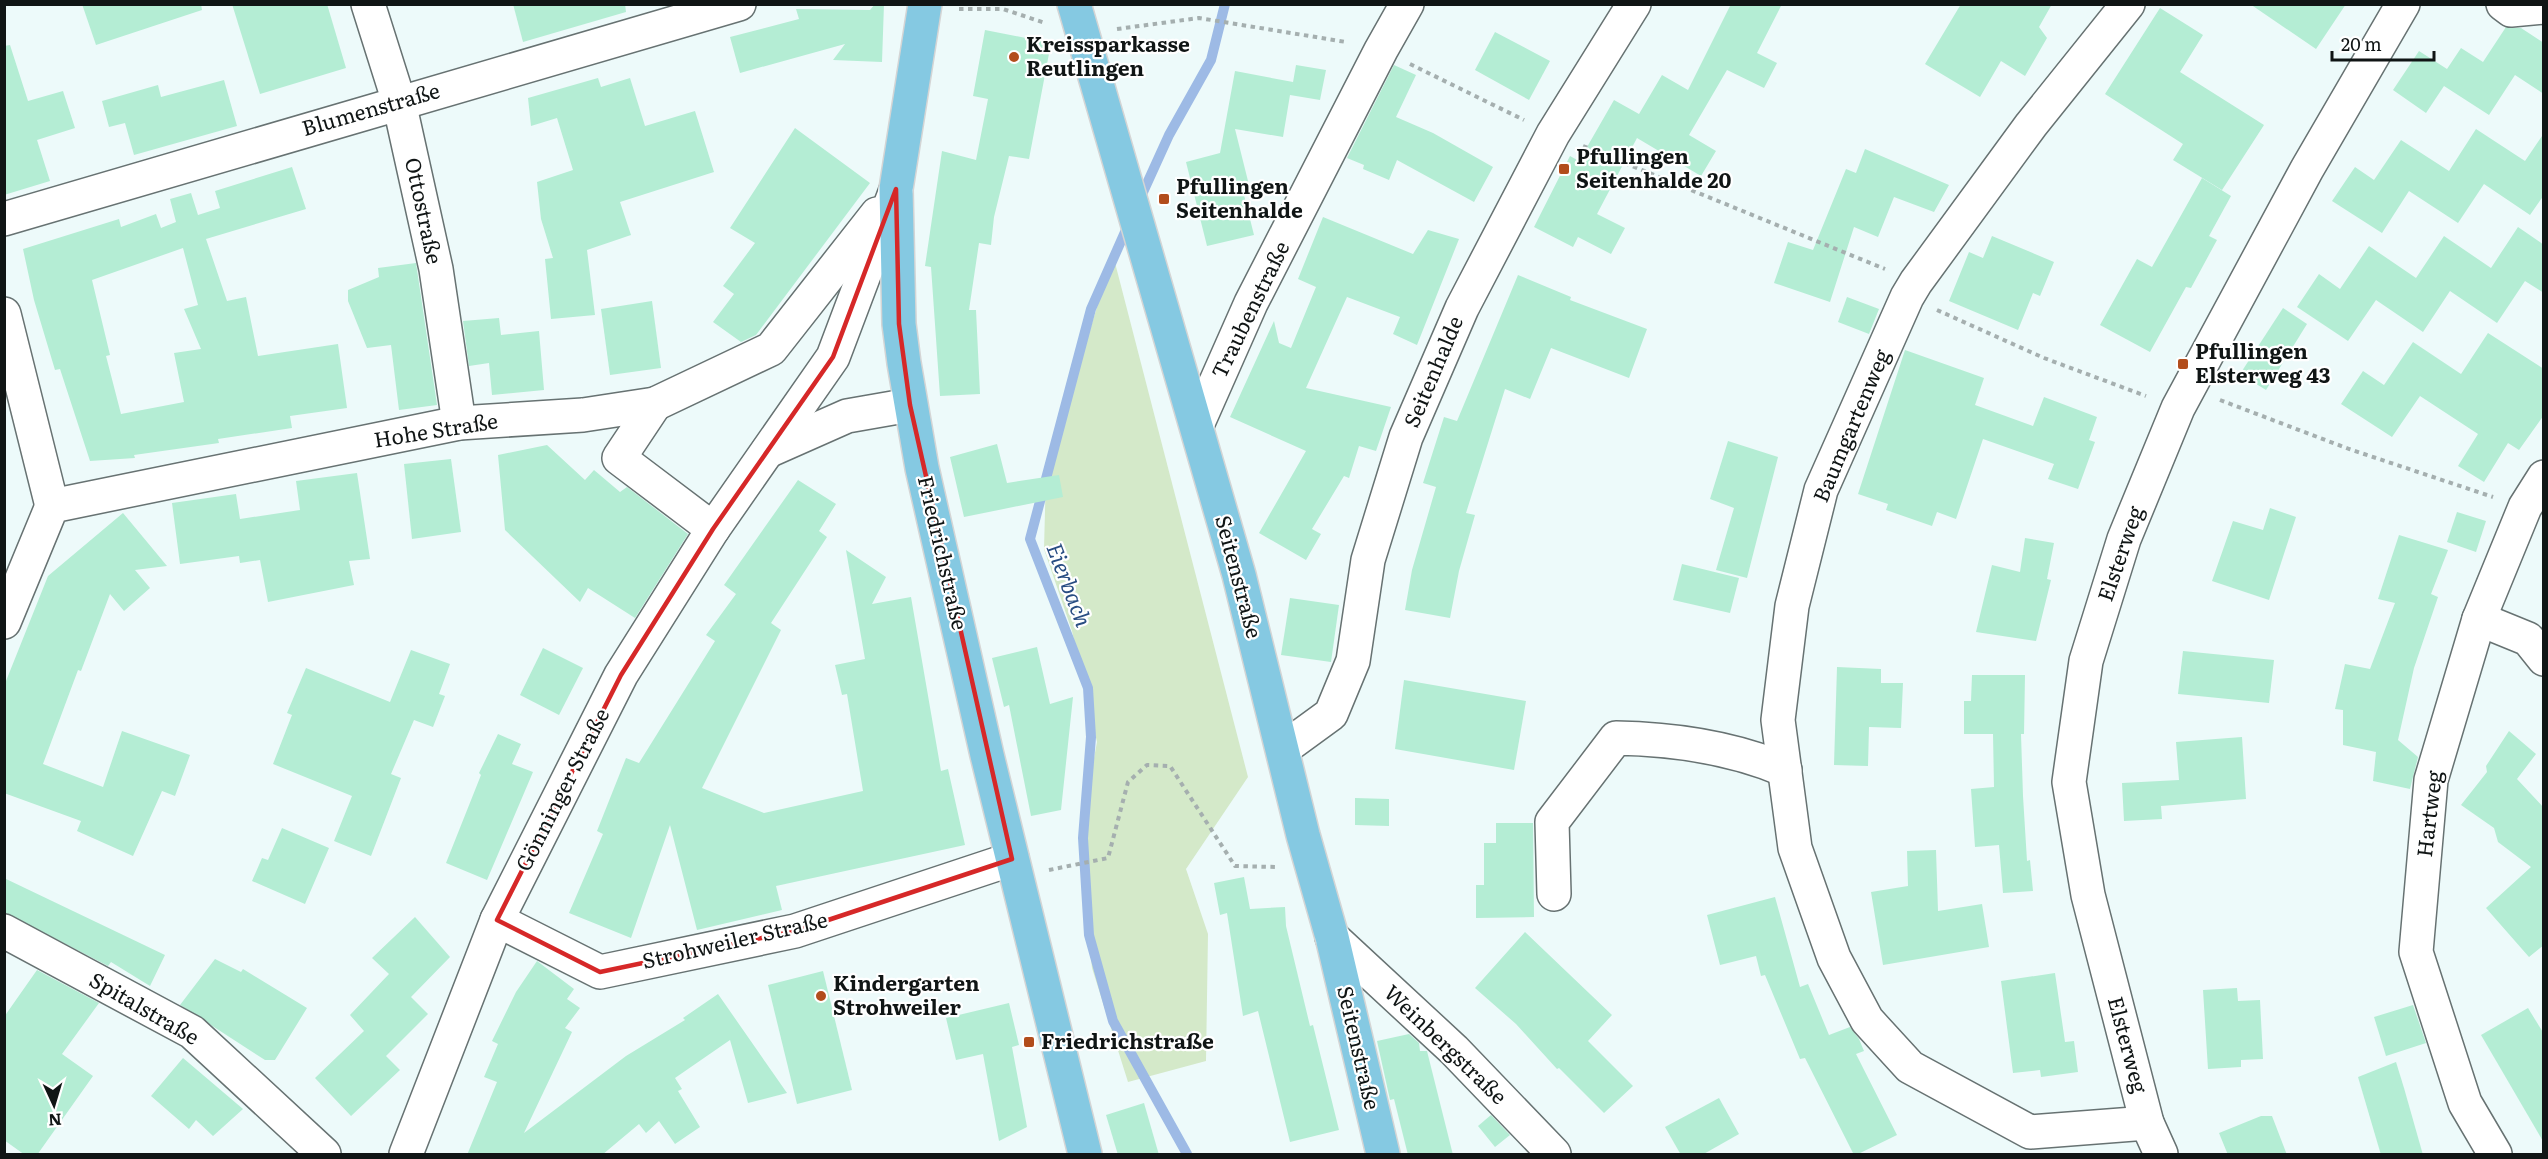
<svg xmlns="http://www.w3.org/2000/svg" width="2548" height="1159" font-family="Literata,serif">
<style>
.green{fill:#d4e9c9}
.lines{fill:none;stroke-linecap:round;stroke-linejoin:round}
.stream{stroke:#9dbae5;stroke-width:10}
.building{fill:#b4edd4;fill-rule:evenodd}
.minor-casing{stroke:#677272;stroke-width:36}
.major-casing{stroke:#d4d5d5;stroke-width:36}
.path{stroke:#a5afaf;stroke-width:4;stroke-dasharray:4.5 4.5;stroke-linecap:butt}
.minor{stroke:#fff;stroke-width:33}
.major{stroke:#85c9e2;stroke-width:33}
.marked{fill:none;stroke:#d62828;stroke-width:4.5;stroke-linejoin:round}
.poi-dot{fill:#b24d1c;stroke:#fff;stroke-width:2}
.labels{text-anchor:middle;stroke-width:4.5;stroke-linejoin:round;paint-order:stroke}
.poi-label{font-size:21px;font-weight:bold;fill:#101515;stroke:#fff;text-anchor:start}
.street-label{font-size:21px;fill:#101515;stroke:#fff}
.water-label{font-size:22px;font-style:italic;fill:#284d82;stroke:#fff}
</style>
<rect width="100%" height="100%" fill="#edfafa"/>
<!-- green -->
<polygon class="green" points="1113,255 1248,777 1186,869 1208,934 1206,1061 1128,1082 1092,968 1079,839 1097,742 1072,631 1044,549 1046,473"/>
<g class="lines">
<!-- stream -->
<g class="stream">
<polyline points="1139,201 1169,135 1211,60 1225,4"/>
<polyline points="1129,223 1091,309 1030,539 1088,688 1091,737 1083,838 1089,935 1113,1021 1187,1154"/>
</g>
</g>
<!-- building -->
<g class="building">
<polygon points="82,4 201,4 202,10 96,45"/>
<polygon points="232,4 327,4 346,68 260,94"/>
<polygon points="513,4 625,4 626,12 523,42"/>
<polygon points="875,4 884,4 882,62 833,60 845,44 740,73 730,37 799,19 796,9 870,10"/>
<polygon points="1731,4 1782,4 1757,53 1777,63 1764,88 1727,70 1689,135 1716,151 1701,176 1637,138 1597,214 1625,228 1611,254 1578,237 1573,247 1534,227 1570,156 1579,161 1614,100 1639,114 1662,75 1688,90"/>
<polygon points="1961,4 2052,4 2039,27 2047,38 2025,76 2001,61 1980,97 1925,64"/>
<polygon points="2250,4 2346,4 2316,49"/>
<polygon points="2160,8 2203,35 2180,72 2264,125 2222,190 2173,160 2183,144 2105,94"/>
<polygon points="2506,27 2521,28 2544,43 2544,94 2515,75 2489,115 2444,86 2426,113 2393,90 2419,51 2447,69 2461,48 2483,62"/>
<polygon points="985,30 1051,43 1029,159 1009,156 994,217 991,245 979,243 969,310 976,310 980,394 940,396 931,267 925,266 942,151 976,160 988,99 973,96"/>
<polygon points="1495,32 1550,61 1529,100 1475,70"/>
<polygon points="10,45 28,101 63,91 75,128 37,140 50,181 4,195 4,46"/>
<polygon points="1296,65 1326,70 1320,100 1290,95 1283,137 1235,129 1250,189 1243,191 1254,235 1207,246 1186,162 1220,153 1235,71 1293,82 1292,88"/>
<polygon points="1394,65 1416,75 1396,117 1433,133 1493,167 1474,202 1397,160 1389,180 1363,169 1364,165 1347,158"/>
<polygon points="598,78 601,87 630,78 645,126 695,111 714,172 620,202 631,235 587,250 595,315 551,319 545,259 553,258 541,219 537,182 573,170 557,118 531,126 528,98"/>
<polygon points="224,80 237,126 134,155 125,123 109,127 102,101 158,85 161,97"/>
<polygon points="795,128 870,183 756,335 741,342 713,322 734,294 723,286 755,243 730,228"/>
<polygon points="2476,129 2525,161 2544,133 2544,195 2530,215 2484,184 2458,223 2409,191 2382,233 2332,201 2355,167 2374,180 2401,140 2449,171"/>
<polygon points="1865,149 1949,185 1934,212 1894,197 1878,237 1854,227 1830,302 1774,283 1788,242 1813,250 1846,169 1856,173"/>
<path d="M292,167L306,209L206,239L227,301L246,297L258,356L338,344L347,408L290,416L292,428L218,439L219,443L134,455L135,458L90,461L60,369L55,370L34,300L23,249L119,219L121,227L156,214L161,228L176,222L170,199L191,193L198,215L220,208L215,191ZM183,248L198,305L184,309L201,349L174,353L184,402L121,414L106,356L110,355L92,280Z"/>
<polygon points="2202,178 2231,196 2209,236 2217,240 2191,288 2186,287 2150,352 2100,325 2137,259 2152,267"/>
<polygon points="1323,217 1413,254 1428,230 1459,239 1417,345 1393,334 1400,317 1347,297 1306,388 1391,407 1376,451 1359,446 1349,478 1344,476 1312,529 1321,534 1306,560 1259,533 1306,451 1230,417 1274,321 1279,343 1291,348 1316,287 1298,279"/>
<polygon points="2518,227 2544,245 2544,293 2525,281 2497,323 2450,291 2423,332 2376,300 2348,341 2297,307 2319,274 2340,289 2369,246 2416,278 2444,236 2491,268"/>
<polygon points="1992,236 2054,262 2040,296 2033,293 2018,330 1949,301 1969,252 1983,258"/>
<polygon points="416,263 437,405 399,410 391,345 367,348 348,301 348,290 379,277 378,268"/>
<polygon points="1518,275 1571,297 1570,300 1647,329 1629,378 1551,348 1530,399 1505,389 1466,513 1475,515 1459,571 1450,618 1405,610 1412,570 1436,487 1423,483 1444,417 1457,421"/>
<polygon points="1847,297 1879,309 1869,334 1838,322"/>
<polygon points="652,301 661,368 610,375 601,309"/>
<polygon points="2283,308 2307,324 2266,390 2240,374"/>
<polygon points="499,318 501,335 539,331 544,390 492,395 489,363 469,366 463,321"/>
<polygon points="2488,333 2544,369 2544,415 2519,450 2508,443 2484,482 2458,466 2478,434 2420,396 2392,437 2341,404 2363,371 2384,385 2413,342 2461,374"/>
<polygon points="1905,350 1984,378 1975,405 2033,426 2044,397 2097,417 2089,440 2095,442 2078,489 2048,479 2054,464 1983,439 1956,519 1937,512 1932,526 1886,510 1888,504 1858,494"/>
<polygon points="1728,441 1778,457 1747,578 1716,570 1734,508 1710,499"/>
<polygon points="997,444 1007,483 1059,475 1063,497 964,517 950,457"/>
<polygon points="547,445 585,480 594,470 620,492 627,487 688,534 635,618 588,588 580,602 505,530 498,455"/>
<polygon points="451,459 461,532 412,539 404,464"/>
<polygon points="357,473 370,559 349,561 354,585 268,602 260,560 240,563 239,556 180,564 172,503 236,494 240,519 300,510 296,481"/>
<polygon points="798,480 836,504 819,531 827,537 771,623 781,630 702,788 764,813 863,791 847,694 842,695 835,665 865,659 846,550 886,577 872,604 911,597 941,771 948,769 965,845 776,886 782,910 697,930 670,825 631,938 569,913 603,834 597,831 626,758 639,763 715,641 706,635 736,594 724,585"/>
<polygon points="2270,508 2296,517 2269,600 2212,581 2233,521 2263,530"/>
<polygon points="2457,512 2486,521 2476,552 2447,542"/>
<polygon points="123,513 167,566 135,570 150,588 124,611 110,594 81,671 78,670 43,764 103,787 122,731 190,755 175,796 162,791 133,856 77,831 81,821 4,793 4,686 48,576"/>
<polygon points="2399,535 2448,550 2431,594 2438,597 2414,668 2398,740 2418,757 2410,789 2373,781 2376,752 2343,745 2343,710 2335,709 2345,664 2370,669 2395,603 2378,599"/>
<polygon points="2025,538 2054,543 2047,579 2051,580 2036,641 1976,632 1992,565 2020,572"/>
<polygon points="1682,564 1739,578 1730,613 1673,600"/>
<polygon points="1290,598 1339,605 1331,662 1281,655"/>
<polygon points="1037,647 1050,704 1073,697 1061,810 1031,816 1009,705 1004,707 992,658"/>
<polygon points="543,648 583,668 559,715 520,695"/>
<polygon points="411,650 450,664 439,694 445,696 433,727 414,720 391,774 401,778 371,856 334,841 352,796 273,764 292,715 287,713 306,668 390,702"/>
<polygon points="2183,651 2274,660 2269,703 2178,694"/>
<polygon points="1837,667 1881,669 1881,683 1903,683 1901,728 1869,727 1868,766 1834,765"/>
<polygon points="1972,675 2025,675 2024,734 2021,734 2023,796 2027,861 2030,860 2033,891 2003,893 1999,845 1975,847 1971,789 1994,787 1993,734 1964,734 1964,701 1971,701"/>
<polygon points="1404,680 1526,701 1514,770 1395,749"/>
<polygon points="2509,731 2536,754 2517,779 2544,808 2544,945 2529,957 2486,908 2531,867 2498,842 2494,828 2461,805 2487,772 2486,766"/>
<polygon points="498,734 521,744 512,764 533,772 487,880 446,863 481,775 479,773"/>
<polygon points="2242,737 2246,799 2161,806 2162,819 2124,821 2122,783 2179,780 2176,742"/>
<polygon points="1355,798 1389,799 1389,826 1355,825"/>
<polygon points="1496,823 1533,823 1534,917 1476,918 1476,885 1484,885 1484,843 1496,843"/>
<polygon points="282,828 329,848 305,904 252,881 262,858 268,860"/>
<polygon points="1936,850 1938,911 1982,904 1989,947 1883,965 1871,892 1908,886 1907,851"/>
<polygon points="1244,877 1250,909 1285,907 1286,926 1310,1026 1313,1025 1339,1130 1290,1142 1258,1011 1243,1016 1227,913 1220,915 1214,883"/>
<polygon points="4,878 165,955 150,986 111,962 108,966 4,912"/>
<polygon points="1775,897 1800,987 1808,984 1829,1035 1850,1027 1859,1039 1864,1051 1856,1054 1897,1135 1856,1155 1854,1155 1805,1058 1800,1059 1765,975 1761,976 1756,956 1720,965 1707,915"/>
<polygon points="415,917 450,957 411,997 428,1014 386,1056 400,1070 351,1116 315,1078 364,1031 350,1015 389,974 372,958"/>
<polygon points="1525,932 1612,1015 1588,1041 1633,1086 1604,1113 1559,1068 1557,1069 1516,1024 1475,988"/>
<polygon points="215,959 241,972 243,969 307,1008 275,1060 265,1060 180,1005"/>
<polygon points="537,961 574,989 567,999 580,1008 565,1028 572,1032 524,1133 626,1056 685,1020 683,1018 718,994 787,1093 748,1103 730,1040 675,1078 682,1089 678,1091 700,1127 675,1144 659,1121 646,1133 639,1124 602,1155 467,1155 497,1082 484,1077 498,1044 492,1041 516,992"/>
<polygon points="37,970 99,1003 62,1054 93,1076 37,1155 25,1155 4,1140 4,1017"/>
<polygon points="823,971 852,1090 797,1104 768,985"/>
<polygon points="2055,973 2065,1042 2074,1041 2078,1072 2041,1077 2040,1070 2013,1073 2001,981"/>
<polygon points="2237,988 2238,1001 2260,1000 2263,1059 2241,1060 2241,1067 2208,1069 2203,990"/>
<polygon points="1009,1003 1019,1045 1012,1047 1027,1127 999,1141 983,1054 956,1060 946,1018"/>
<polygon points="2413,1005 2426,1043 2386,1056 2374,1017"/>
<polygon points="2528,1008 2544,1034 2544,1143 2481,1035"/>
<polygon points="1409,1034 1419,1043 1420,1051 1427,1051 1453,1155 1408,1155 1394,1099 1390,1100 1377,1041"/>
<polygon points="183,1058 243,1109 213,1136 196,1120 189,1129 151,1096"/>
<polygon points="2396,1062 2404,1088 2423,1155 2381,1155 2358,1077"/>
<polygon points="1719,1098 1739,1134 1702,1155 1681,1155 1665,1127"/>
<polygon points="1144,1103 1159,1155 1118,1155 1106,1115"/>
<polygon points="1491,1115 1510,1135 1495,1147 1478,1126"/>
<polygon points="2261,1116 2272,1116 2287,1155 2228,1155 2219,1133"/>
</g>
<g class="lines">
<!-- minor casing -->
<g class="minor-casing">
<g id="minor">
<polyline points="368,4 399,102 436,269 459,423"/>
<polyline points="2128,4 2031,125 1916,282 1907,297 1821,490 1792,606 1778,720 1795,848 1834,958 1867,1020 1910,1067 2030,1132 2147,1123"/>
<polyline points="2503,4 2511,10 2544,7"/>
<polyline points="4,219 739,4"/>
<polyline points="4,314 52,506"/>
<polyline points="655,404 619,458 713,529"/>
<polyline points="1197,425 1251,303 1381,50 1407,4"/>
<polyline points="768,451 847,416 910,405"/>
<polyline points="2479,619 2528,639 2544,659"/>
<polyline points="4,622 52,506 459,423 583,415 655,404 771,349 877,214"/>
<polyline points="1283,749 1331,714 1353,661 1368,560 1406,437 1462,308 1553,134 1634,4"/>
<path d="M1554,894L1552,822L1616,738C1674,739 1731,747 1785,770"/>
<polyline points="497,920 600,972 795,931 1012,859"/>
<polyline points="4,931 192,1032 324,1154"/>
<polyline points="1332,937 1454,1050 1554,1154"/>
<polyline points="406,1154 497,920 621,675 713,529 833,357 896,190"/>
<polyline points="2161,1154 2147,1123 2088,895 2069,782 2086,661 2124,539 2178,408 2307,169 2403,4"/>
<polyline points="2495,1154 2465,1103 2416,952 2431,780 2479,619 2525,507 2544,477"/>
</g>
</g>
<!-- major casing -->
<g class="major-casing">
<g id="major">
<polyline points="925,4 896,189 899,324 904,363 922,468 987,755 1085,1154"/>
<polyline points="1074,4 1239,575 1303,835 1332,937 1383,1154"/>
</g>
</g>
<!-- path -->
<g class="path">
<polyline points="959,9 1003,9 1045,23"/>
<polyline points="1117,29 1199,18 1346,42"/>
<polyline points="1410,64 1524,120"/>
<polyline points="1583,146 1885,269"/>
<polyline points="1937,310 2044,358 2146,396"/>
<polyline points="2220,400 2349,449 2493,497"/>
<polyline points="1049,870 1108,858 1128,782 1147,765 1170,766 1235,866 1277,867"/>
</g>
<!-- minor -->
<use href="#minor" class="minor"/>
<!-- major -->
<use href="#major" class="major"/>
</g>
<!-- marked area -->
<path class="marked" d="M896,189L899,324L910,405L1012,859L795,931L600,972L497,920L621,675L713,529L833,357Z"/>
<!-- markers -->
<g class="poi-dot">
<circle cx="1014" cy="57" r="6"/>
<rect x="1558" y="163" width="12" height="12" rx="3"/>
<rect x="1158" y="193" width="12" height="12" rx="3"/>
<rect x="2177" y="358" width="12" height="12" rx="3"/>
<circle cx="821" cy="996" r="6"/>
<rect x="1023" y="1036" width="12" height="12" rx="3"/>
</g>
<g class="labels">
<!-- poi labels -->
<g class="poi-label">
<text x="1026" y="52">Kreissparkasse<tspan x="1026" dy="24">Reutlingen</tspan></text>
<text x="1576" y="164">Pfullingen<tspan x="1576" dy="24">Seitenhalde 20</tspan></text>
<text x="1176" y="194">Pfullingen<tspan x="1176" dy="24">Seitenhalde</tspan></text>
<text x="2195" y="359">Pfullingen<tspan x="2195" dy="24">Elsterweg 43</tspan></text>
<text x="833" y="991">Kindergarten<tspan x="833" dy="24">Strohweiler</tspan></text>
<text x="1041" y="1049">Friedrichstraße</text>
</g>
<!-- street labels -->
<g class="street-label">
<text transform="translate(371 110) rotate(-16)" y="7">Blumenstraße</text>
<text transform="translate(423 211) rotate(78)" y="7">Ottostraße</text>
<text transform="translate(1251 310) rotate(-64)" y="7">Traubenstraße</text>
<text transform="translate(1434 372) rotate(-67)" y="7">Seitenhalde</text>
<text transform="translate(1852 426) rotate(-67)" y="7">Baumgartenweg</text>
<text transform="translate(436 431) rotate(-9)" y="7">Hohe Straße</text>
<text transform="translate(942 553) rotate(77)" y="7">Friedrichstraße</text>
<text transform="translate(2121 554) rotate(-71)" y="7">Elsterweg</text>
<text transform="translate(1238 577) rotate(75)" y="7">Seitenstraße</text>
<text transform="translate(563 790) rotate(-63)" y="7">Gönninger Straße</text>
<text transform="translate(2430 814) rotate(-83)" y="7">Hartweg</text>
<text transform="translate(735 941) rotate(-13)" y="7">Strohweiler Straße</text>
<text transform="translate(144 1009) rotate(30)" y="7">Spitalstraße</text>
<text transform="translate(1445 1045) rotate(44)" y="7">Weinbergstraße</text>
<text transform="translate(2127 1045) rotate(75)" y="7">Elsterweg</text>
<text transform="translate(1358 1048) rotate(77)" y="7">Seitenstraße</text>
</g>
<!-- water labels -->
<g class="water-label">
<text transform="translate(1069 585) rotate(69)" y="8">Eierbach</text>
</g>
</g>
<!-- border -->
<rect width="2548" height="1159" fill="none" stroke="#101515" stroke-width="12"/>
<!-- north arrow -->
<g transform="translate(54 1105) rotate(176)" stroke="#ffffff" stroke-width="4.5" paint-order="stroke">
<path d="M0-4.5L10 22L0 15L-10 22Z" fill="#101515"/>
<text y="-9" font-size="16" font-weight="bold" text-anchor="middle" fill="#101515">N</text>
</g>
<!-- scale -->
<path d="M2332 51v9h102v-9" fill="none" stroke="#101515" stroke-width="3"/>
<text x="2341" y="51" font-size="18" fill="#101515" stroke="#ffffff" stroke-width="4.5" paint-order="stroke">20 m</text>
</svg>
